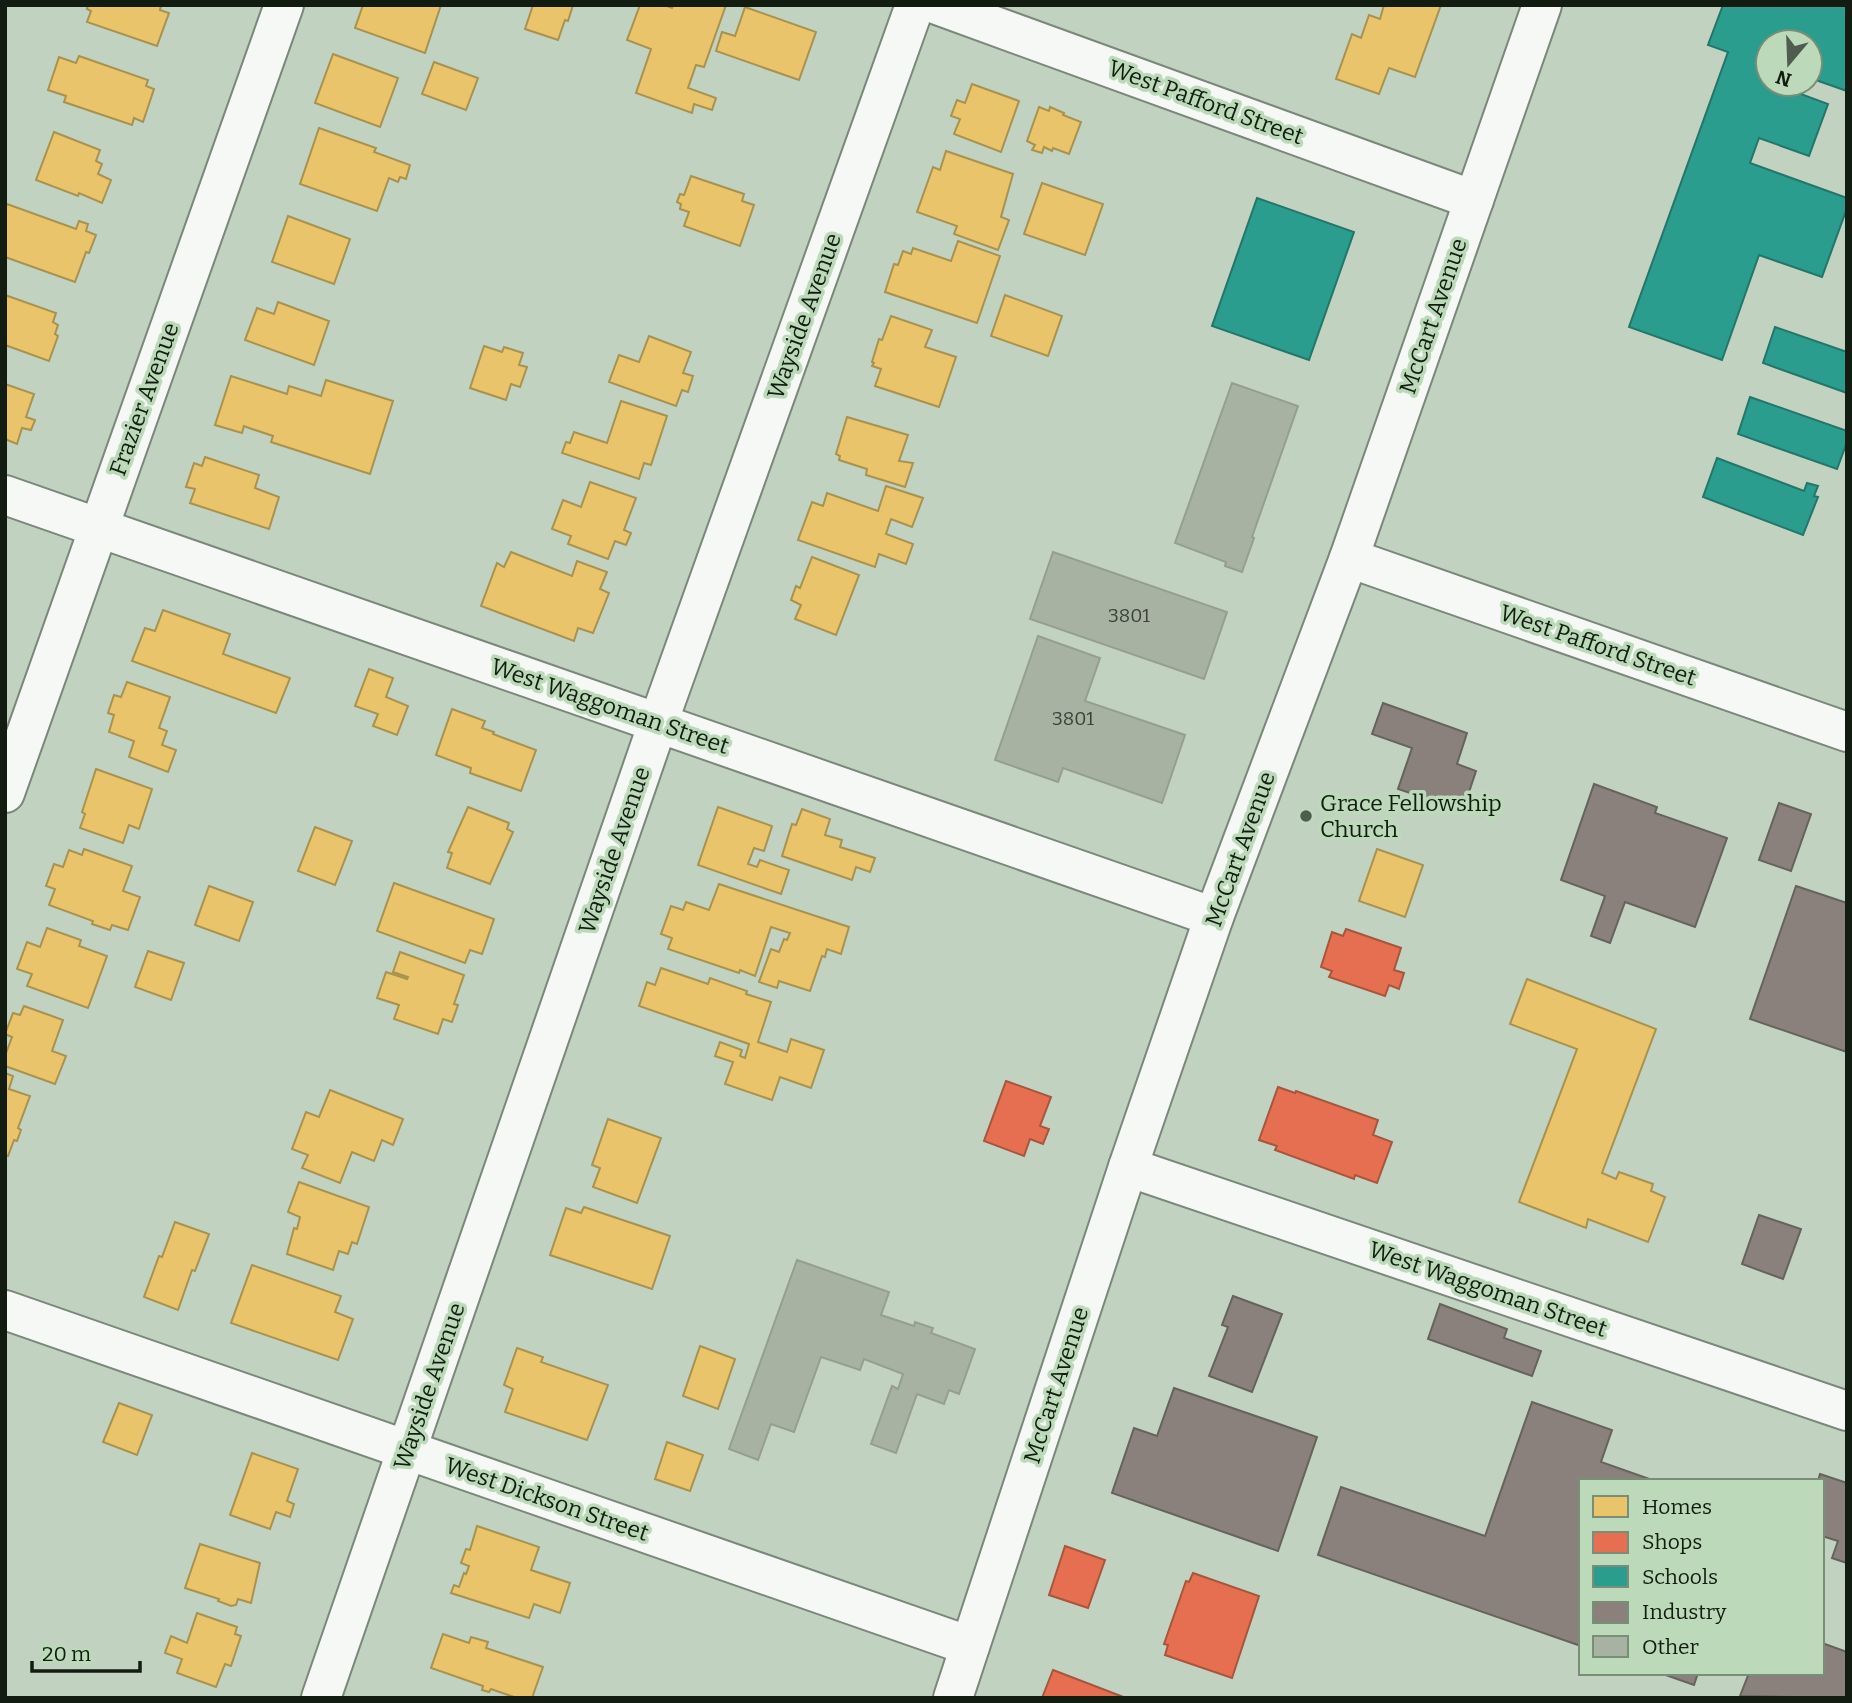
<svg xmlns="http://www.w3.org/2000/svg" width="1852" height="1703" font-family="Bitter,serif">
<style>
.homes{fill:#e9c46a;stroke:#a8924f;stroke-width:2}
.shops{fill:#e76f51;stroke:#a7563e;stroke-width:2}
.schools{fill:#2a9d8f;stroke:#237669;stroke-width:2}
.industry{fill:#8a817c;stroke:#66635c;stroke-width:2}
.building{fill:#a8b2a3;stroke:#959e90;stroke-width:2}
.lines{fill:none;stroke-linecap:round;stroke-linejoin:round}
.minor-casing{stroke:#7a877a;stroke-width:42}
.secondary-casing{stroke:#7a877a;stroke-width:42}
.minor{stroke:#f6f8f6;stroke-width:38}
.secondary{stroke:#f6f8f6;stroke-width:38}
.poi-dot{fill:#505c4f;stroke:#bcdab9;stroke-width:2.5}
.labels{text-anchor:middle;stroke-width:7;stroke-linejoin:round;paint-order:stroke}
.number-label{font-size:19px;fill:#384236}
.street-label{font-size:23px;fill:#121c11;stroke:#bcdab9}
.poi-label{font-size:23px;fill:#121c11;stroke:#bcdab9;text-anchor:start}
</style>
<rect width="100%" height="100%" fill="#c2d2c1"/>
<!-- homes -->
<g class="homes">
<polygon points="88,5 161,5 160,10 169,13 157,46 87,22 91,11 87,9"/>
<polygon points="363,5 373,6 441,5 425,53 355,28"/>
<polygon points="533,5 573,5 568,21 565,20 558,40 525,29"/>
<polygon points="640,5 665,5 672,8 673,5 726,5 704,67 696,65 688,88 716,98 712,110 694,104 692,113 636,93 651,49 627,40"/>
<polygon points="1384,5 1441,5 1415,77 1389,68 1379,94 1336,79 1352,34 1361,38 1369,15 1380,19"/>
<polygon points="745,7 816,32 799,80 716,51 722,32 735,36"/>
<polygon points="333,54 398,78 380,127 315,103"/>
<polygon points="79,56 148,80 146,86 154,89 143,122 134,118 132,125 64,102 66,96 48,90 59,57 76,63"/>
<polygon points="434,62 478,78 466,110 422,94"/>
<polygon points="972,84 1019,101 1001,152 954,134 960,119 951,116 957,100 965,103"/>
<polygon points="1039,107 1049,111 1050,107 1064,113 1063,115 1081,122 1069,154 1053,148 1052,151 1044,147 1042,153 1032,150 1035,145 1027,141"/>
<polygon points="319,128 376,148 374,152 410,165 406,179 400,177 398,182 389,178 377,211 300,184"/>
<polygon points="54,132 100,150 96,161 102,164 98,174 111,180 102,203 79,193 78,196 36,180"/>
<polygon points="946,151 1013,174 1001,217 1009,220 998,250 954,234 957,226 917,212 933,167 940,170"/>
<polygon points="691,176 744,194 742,201 754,205 740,246 684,226 689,212 680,209 681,204 677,202 680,194 684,195"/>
<polygon points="1042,183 1103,204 1085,255 1024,234"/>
<polygon points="7,204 76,229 79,221 88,224 86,231 96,235 89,253 86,252 75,282 5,257 5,209"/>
<polygon points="288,216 350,239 334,284 272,262"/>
<polygon points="958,241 1000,256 977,323 885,292 894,264 898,265 903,251 911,254 913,248 951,261"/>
<polygon points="5,295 56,313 53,322 58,325 55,334 58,336 49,361 5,345"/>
<polygon points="1005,295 1062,316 1048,356 991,336"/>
<polygon points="278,302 329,321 314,365 245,340 257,308 274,314"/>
<polygon points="891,316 932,330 925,347 956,357 939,407 875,386 881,369 872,366 874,363 872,362 879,339 882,340"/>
<polygon points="649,336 691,352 683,373 693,376 688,392 682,390 676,406 609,382 619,355 639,362"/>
<polygon points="484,346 502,352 504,347 523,353 519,365 527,367 520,387 511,384 506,400 470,388"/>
<polygon points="231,376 287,394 289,386 321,396 326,380 393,401 370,474 271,442 273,436 249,428 244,426 242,433 215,425"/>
<polygon points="5,384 34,394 26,417 35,420 31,430 22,428 17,444 5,439"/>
<polygon points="621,401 667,416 651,465 644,463 639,479 562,453 566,442 570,443 574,432 607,443"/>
<polygon points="847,417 908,435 899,461 913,463 905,487 866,475 867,469 839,460 840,456 836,454"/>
<polygon points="205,457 259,475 255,488 279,497 269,529 190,503 195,489 186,487 194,463 202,466"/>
<polygon points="590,482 636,498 624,530 631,533 626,545 615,541 608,559 568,544 571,536 552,529 563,500 581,507"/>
<polygon points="886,486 923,498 912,527 891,519 886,534 913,544 906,564 879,554 875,567 798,540 812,502 823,506 827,493 878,511"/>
<polygon points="511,552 572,576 577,561 607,572 600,589 609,593 593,633 578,628 574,641 481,606 497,563 504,567"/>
<polygon points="812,557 859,575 836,635 795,619 801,605 791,600 796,586 800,588"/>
<polygon points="163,610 230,634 223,654 290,678 276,713 132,661 145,628 155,631"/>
<polygon points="369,669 393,678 386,697 408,706 397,735 373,726 378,714 355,706"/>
<polygon points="127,682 170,697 159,728 167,731 162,745 176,750 168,772 129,757 134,741 109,732 114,715 108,713 114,695 121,697"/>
<polygon points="452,709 485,721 482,728 494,732 493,734 536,750 521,791 470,773 471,768 436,755"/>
<polygon points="96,769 152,789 139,829 129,825 123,843 80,828 85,814 82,812"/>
<polygon points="468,807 509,823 507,829 513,832 490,884 447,868 452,853 448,852"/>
<polygon points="718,807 772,826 764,851 754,848 748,864 757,867 760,860 789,870 781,894 698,865"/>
<polygon points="802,809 830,819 825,835 842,840 840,847 875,858 870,872 856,867 852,880 782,856 792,824 796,825"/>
<polygon points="315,827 352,841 335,885 298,871"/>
<polygon points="84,849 132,866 123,891 140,897 128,930 112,925 110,930 92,924 93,921 49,905 55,889 46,886 54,864 63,867 69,850 82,855"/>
<polygon points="1377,849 1423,865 1405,917 1359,901"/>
<polygon points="394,883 494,919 482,954 470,950 465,963 377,931"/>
<polygon points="719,884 849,927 841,954 827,949 825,957 822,956 810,991 779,981 777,988 759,982 771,949 779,952 784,939 787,940 790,933 771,927 755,976 740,970 739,973 668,949 672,938 661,934 671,906 683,910 686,902 709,910"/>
<polygon points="209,886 253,902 239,941 195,925"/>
<polygon points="47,928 81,940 79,946 107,956 88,1008 27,986 32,974 17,969 27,942 40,947"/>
<polygon points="148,951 184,963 171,1000 135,987"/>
<polygon points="400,952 464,975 454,1004 458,1005 452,1022 443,1019 438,1034 394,1019 399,1005 377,998 386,972 407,979 408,977 393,972"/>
<polygon points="661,968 708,984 710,978 747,991 746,994 771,1002 758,1042 787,1052 791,1039 824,1050 811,1088 780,1077 772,1100 725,1084 733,1062 715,1056 720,1042 742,1050 740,1056 745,1058 749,1044 639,1006 647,982 655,985"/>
<polygon points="1527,979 1656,1029 1602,1173 1616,1179 1619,1172 1653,1184 1651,1191 1665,1197 1648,1242 1588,1219 1586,1228 1519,1202 1577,1049 1510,1024"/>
<polygon points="24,1006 63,1020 52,1051 66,1056 55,1084 5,1066 5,1056 12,1037 5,1034 13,1013 20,1015"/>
<polygon points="5,1073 13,1076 9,1089 30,1096 18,1128 21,1130 17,1141 14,1140 8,1156 5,1155"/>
<polygon points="330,1090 403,1119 393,1145 382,1140 374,1161 352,1152 340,1183 302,1168 308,1155 292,1149 306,1112 319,1117"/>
<polygon points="608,1119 661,1138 637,1203 593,1187 600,1168 592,1165"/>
<polygon points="299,1182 369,1207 357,1244 352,1242 348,1254 339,1251 333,1270 287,1254 294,1228 297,1229 300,1217 288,1212"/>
<polygon points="584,1207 670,1236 652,1289 550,1255 566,1208 581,1213"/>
<polygon points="175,1222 209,1234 195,1271 192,1270 178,1310 144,1297 159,1256 162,1257"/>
<polygon points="252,1265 341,1296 335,1312 353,1319 338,1360 231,1323"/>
<polygon points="700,1346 735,1359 718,1409 683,1396"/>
<polygon points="517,1348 543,1357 541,1362 608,1385 587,1440 505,1412 513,1389 504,1385"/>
<polygon points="119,1403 152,1415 137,1455 103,1442"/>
<polygon points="667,1442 703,1455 690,1491 655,1479"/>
<polygon points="252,1453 298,1469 287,1501 294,1504 290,1517 276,1512 270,1529 230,1515"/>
<polygon points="477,1526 539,1547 531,1570 570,1583 560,1613 534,1604 529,1618 451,1593 454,1585 459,1587 464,1573 466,1574 469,1566 461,1563 466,1549 470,1550"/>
<polygon points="200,1544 260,1563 251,1603 238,1599 236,1605 231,1606 218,1601 219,1599 185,1588"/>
<polygon points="197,1613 237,1627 235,1634 241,1636 231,1666 225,1664 216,1687 177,1673 182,1659 165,1653 171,1636 187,1643"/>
<polygon points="443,1634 469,1643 471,1637 488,1642 486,1648 543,1667 532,1698 517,1698 491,1689 489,1692 482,1690 483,1686 431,1668"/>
</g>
<!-- shops -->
<g class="shops">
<polygon points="1346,929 1401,948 1394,970 1404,973 1399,989 1389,985 1385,996 1329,977 1332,971 1321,967 1332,932 1343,936"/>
<polygon points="1006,1081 1051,1097 1040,1126 1049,1129 1043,1144 1030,1139 1024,1156 984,1141"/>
<polygon points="1278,1087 1295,1093 1296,1091 1378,1120 1373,1135 1392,1142 1377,1183 1355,1175 1354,1179 1275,1150 1277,1146 1259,1140"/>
<polygon points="1065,1546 1105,1560 1088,1608 1049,1595"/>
<polygon points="1193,1573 1259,1596 1232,1678 1165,1655 1168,1645 1164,1644 1186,1581 1189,1582"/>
<polygon points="1053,1670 1126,1698 1042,1698"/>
</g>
<!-- schools -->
<g class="schools">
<polygon points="1723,5 1847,5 1847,91 1810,78 1810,42 1768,42 1768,84 1801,84 1798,93 1828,104 1809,156 1759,138 1750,163 1847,198 1847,208 1822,277 1759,255 1722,360 1629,327 1728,52 1708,45"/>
<polygon points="1257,198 1354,232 1309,360 1212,326"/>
<polygon points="1775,327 1847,352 1847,393 1763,363"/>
<polygon points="1750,397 1847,431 1847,442 1837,469 1738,434"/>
<polygon points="1717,458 1804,491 1807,483 1818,486 1814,496 1818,497 1803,535 1703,497"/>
</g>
<!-- industry -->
<g class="industry">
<polygon points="1383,703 1467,733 1457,764 1476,771 1465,804 1445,805 1398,789 1412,748 1372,734"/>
<polygon points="1594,784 1657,807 1655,813 1727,838 1695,927 1625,902 1610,943 1591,936 1605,896 1561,880"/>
<polygon points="1779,803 1811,814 1791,871 1759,860"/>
<polygon points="1796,886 1847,903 1847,1052 1750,1019"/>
<polygon points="1759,1215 1801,1229 1783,1279 1742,1264"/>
<polygon points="1233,1296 1282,1314 1252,1392 1209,1376 1228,1327 1222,1325"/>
<polygon points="1440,1304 1507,1329 1504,1338 1541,1351 1532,1376 1428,1339"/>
<polygon points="1174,1388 1317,1437 1278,1551 1112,1493 1134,1428 1157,1436"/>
<polygon points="1532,1402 1612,1430 1601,1462 1655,1481 1581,1481 1581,1646 1318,1555 1341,1487 1485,1536"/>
<polygon points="1820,1474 1847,1483 1847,1563 1832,1558 1838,1541 1822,1536 1822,1481 1818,1481"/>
<polygon points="1822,1643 1847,1652 1847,1698 1740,1696 1749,1673 1822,1673"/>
<polygon points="1660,1673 1698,1673 1694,1685"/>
</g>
<!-- building -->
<g class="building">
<polygon points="1232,383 1298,406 1252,537 1254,538 1242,572 1225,566 1226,562 1175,543"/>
<polygon points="1053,552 1227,612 1204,679 1030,619"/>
<polygon points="1038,636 1100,658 1085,701 1185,735 1162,803 1063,768 1058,782 995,760"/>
<polygon points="797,1260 889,1292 881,1315 914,1326 915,1322 933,1328 931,1333 975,1349 959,1394 949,1390 944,1404 917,1394 896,1453 871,1444 892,1386 898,1389 903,1374 864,1359 860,1370 821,1357 794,1432 771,1424 758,1460 729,1449"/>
</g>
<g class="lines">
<!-- minor casing -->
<g class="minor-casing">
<g id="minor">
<polyline points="937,5 1474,200"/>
<polyline points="5,495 1214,917"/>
<polyline points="1349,558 1847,732"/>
<polyline points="5,793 284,5"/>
<polyline points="1128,1167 1847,1411"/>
<polyline points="5,1310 970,1646"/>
<polyline points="321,1698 658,723 915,5"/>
</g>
</g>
<!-- secondary casing -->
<g class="secondary-casing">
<polyline id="secondary" points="953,1698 1128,1167 1214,917 1349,558 1542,5"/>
</g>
<!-- minor -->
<use href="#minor" class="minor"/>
<!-- secondary -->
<use href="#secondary" class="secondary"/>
</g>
<!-- markers -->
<circle class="poi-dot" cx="1306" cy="816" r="7"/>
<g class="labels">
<!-- number labels -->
<g class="number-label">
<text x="1129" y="622">3801</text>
<text x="1073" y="725">3801</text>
</g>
<!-- street labels -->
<g class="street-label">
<text transform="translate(1206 102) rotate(20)" y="8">West Pafford Street</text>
<text transform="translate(804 316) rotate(-70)" y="8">Wayside Avenue</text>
<text transform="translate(1433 316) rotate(-71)" y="8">McCart Avenue</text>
<text transform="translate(144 399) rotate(-70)" y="8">Frazier Avenue</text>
<text transform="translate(1598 645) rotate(19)" y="8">West Pafford Street</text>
<text transform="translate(610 706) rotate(19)" y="8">West Waggoman Street</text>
<text transform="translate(1240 849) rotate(-70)" y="8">McCart Avenue</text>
<text transform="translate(614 850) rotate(-71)" y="8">Wayside Avenue</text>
<text transform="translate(1488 1289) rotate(19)" y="8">West Waggoman Street</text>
<text transform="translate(1056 1385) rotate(-72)" y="8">McCart Avenue</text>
<text transform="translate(429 1386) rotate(-71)" y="8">Wayside Avenue</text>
<text transform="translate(547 1499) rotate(19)" y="8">West Dickson Street</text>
</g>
<!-- poi labels -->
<g class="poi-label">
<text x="1320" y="811">Grace Fellowship<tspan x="1320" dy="26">Church</tspan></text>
</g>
</g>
<!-- border -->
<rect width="1852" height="1703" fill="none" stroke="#121c11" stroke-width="14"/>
<!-- legend -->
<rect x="1579" y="1479" width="245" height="196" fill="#bcdab9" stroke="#788e76" stroke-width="2"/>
<rect x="1593" y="1496" width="35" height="21" fill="#e9c46a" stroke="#788e76" stroke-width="2"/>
<text x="1642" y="1514" font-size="21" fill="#121c11">Homes</text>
<rect x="1593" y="1532" width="35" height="21" fill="#e76f51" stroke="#788e76" stroke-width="2"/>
<text x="1642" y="1549" font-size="21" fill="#121c11">Shops</text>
<rect x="1593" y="1566" width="35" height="21" fill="#2a9d8f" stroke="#788e76" stroke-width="2"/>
<text x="1642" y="1584" font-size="21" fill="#121c11">Schools</text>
<rect x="1593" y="1602" width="35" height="21" fill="#8a817c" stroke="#788e76" stroke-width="2"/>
<text x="1642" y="1619" font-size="21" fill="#121c11">Industry</text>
<rect x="1593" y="1636" width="35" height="21" fill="#a8b2a3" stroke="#788e76" stroke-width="2"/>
<text x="1642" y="1654" font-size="21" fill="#121c11">Other</text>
<!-- north arrow -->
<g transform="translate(1789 63) rotate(199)"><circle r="33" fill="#bcdab9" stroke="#788e76" stroke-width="2"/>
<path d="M0-5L12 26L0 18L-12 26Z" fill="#505c4f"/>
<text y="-10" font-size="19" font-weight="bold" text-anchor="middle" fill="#121c11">N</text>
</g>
<!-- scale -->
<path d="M32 1661v10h108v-10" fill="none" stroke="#121c11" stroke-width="3.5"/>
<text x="42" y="1661" font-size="21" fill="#121c11" stroke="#bcdab9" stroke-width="5" paint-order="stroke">20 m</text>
</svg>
